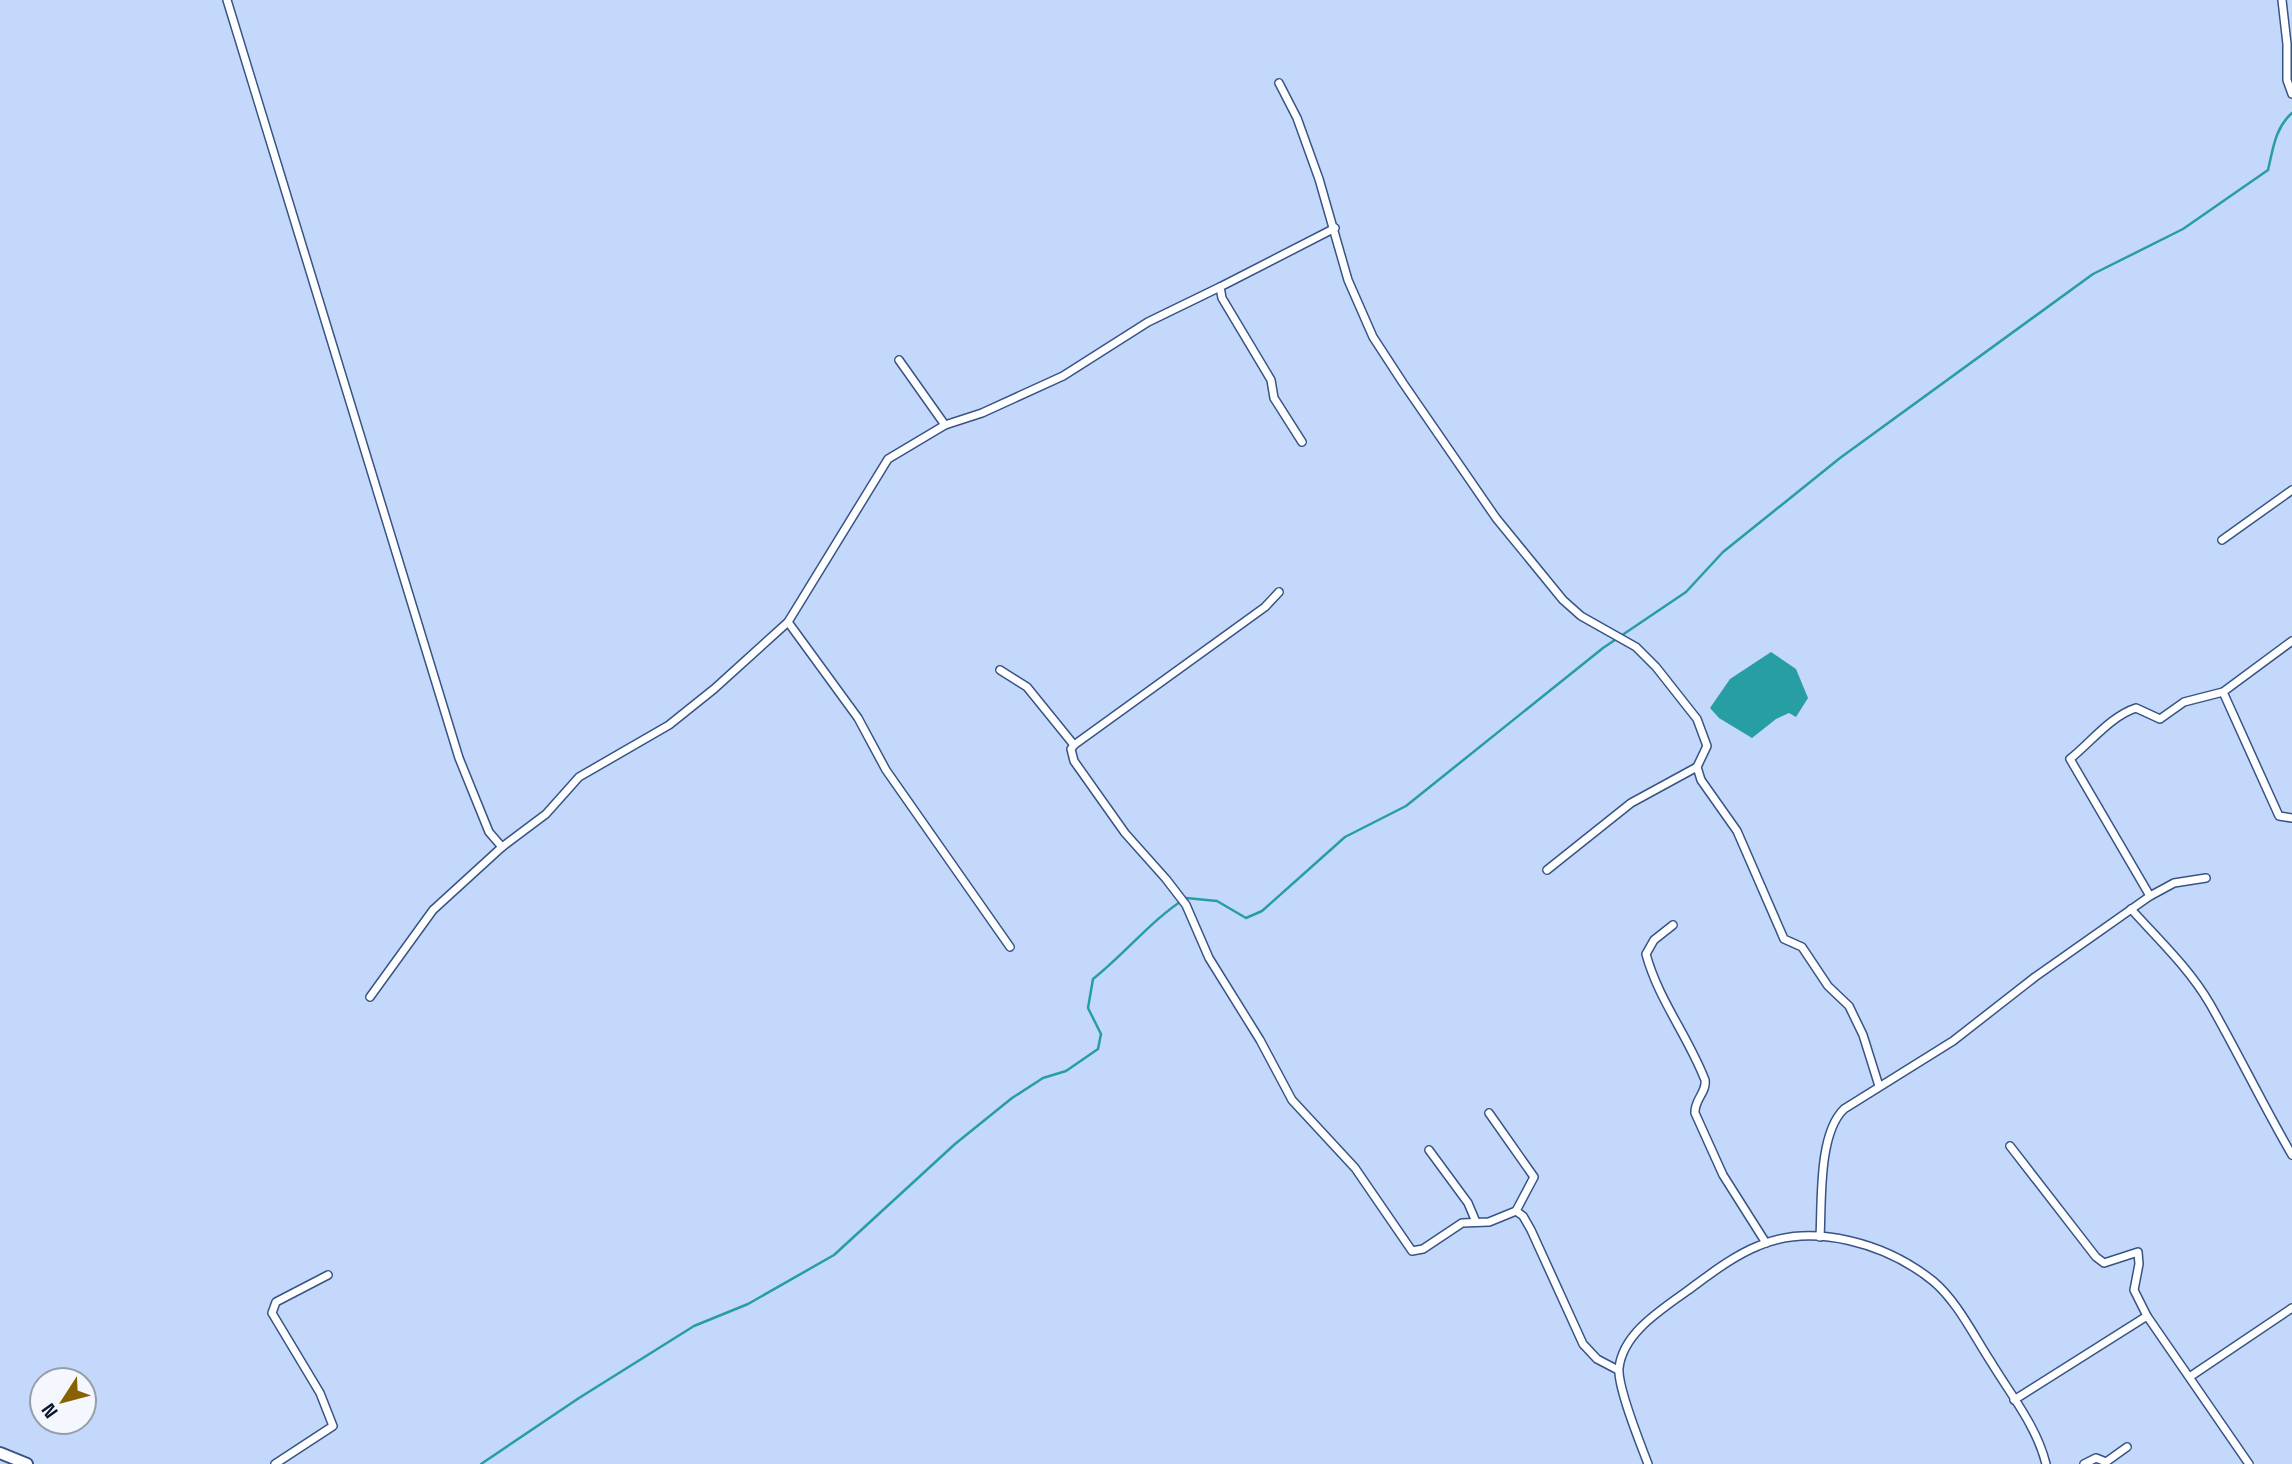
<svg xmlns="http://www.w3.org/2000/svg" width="2292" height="1464" font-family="'Space Grotesk',sans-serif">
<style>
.water{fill:#279da4}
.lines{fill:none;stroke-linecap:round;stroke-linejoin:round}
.stream{stroke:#279da4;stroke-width:2.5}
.street-casing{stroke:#375485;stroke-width:10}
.secondary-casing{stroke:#375485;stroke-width:14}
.street{stroke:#fff;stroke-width:7}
.secondary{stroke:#fff;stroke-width:10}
</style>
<rect width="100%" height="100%" fill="#c3d8fb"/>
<!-- water -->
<polygon class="water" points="1771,652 1796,669 1808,698 1796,717 1789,713 1776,719 1752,738 1719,718 1710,708 1730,679"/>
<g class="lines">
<!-- stream -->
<path class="stream" d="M481,1464L579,1398L694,1326L748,1304L834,1255L955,1144L1012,1098L1043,1078L1066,1071L1098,1049L1101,1034L1088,1008L1093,979C1126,953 1151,920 1186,898L1217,901L1246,918L1262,911L1345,837L1406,806L1603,648L1686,592L1723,552L1840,458L2093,274L2183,229L2268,170C2273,149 2275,128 2292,113"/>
<!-- street casing -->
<g class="street-casing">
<g id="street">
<polyline points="227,0 459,758 489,832 502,847"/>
<polyline points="2282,0 2287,44 2287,80 2292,94"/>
<polyline points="1279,83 1297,118 1319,179 1348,280 1373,337 1403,383 1496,518 1563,600 1581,616 1636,647 1656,667 1697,719 1707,746 1697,767 1701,780 1737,831 1784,939 1802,947 1828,986 1849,1006 1863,1035 1879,1086"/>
<polyline points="899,360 945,425"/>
<polyline points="1302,442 1274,398 1271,380 1222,298 1220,287 1335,228"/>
<polyline points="2222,540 2292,490"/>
<polyline points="1279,592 1265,607 1074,745 1071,749 1074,761 1125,833 1166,879 1186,905 1209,958 1260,1040 1292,1100 1355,1168 1412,1251 1423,1249 1462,1223 1489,1222 1516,1211 1534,1177 1489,1113"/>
<polyline points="788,622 858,718 886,770 1010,947"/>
<polyline points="1000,670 1027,687 1074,745"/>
<polyline points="2223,692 2279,816 2292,818"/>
<polyline points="1547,870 1631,803 1697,767"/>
<path d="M2150,896L2070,759C2091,742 2111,716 2136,708L2160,719L2184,702L2223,692L2292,641"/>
<path d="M2131,909C2158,939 2189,968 2210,1004C2238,1053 2263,1105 2292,1155"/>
<path d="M1673,925L1654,940L1646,954C1658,999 1688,1036 1705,1080C1707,1092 1694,1100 1695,1113L1723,1175L1766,1243"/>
<polyline points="370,997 433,910 502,847 546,814 579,777 669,725 714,689 788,622 888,459 945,425 982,413 1063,376 1148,322 1220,287"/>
<polyline points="2010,1146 2096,1257 2104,1263 2138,1252 2139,1264 2134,1290 2147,1316 2249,1464"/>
<polyline points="1429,1150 1468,1203 1476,1222"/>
<polyline points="1516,1211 1523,1216 1531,1230 1583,1344 1597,1359 1618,1370"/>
<path d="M1820,1237C1822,1202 1818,1134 1844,1109L1953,1041L2035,977L2150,896L2174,883L2206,878"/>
<polyline points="2191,1376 2292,1308"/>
<polyline points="2014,1400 2147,1316"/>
<polyline points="275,1464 333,1426 320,1393 272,1313 276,1302 328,1275"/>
<path d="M1648,1464C1641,1445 1617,1387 1619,1368C1623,1333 1661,1310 1687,1291C1709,1275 1733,1256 1758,1246C1814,1222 1887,1244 1933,1281C1957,1301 1974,1336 1991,1362C2011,1395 2037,1427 2046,1464"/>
<polyline points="2084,1464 2096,1458 2106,1462 2127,1447"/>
</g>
</g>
<!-- secondary casing -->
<g class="secondary-casing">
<polyline id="secondary" points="0,1453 27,1464"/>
</g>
<!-- street -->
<use href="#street" class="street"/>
<!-- secondary -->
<use href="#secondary" class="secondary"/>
</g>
<!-- north arrow -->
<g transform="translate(63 1401) rotate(234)"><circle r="33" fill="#f4f8fe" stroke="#969ea9" stroke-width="2"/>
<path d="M0-5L12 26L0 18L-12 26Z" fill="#896100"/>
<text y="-10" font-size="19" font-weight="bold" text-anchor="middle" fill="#0a162a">N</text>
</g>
</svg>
